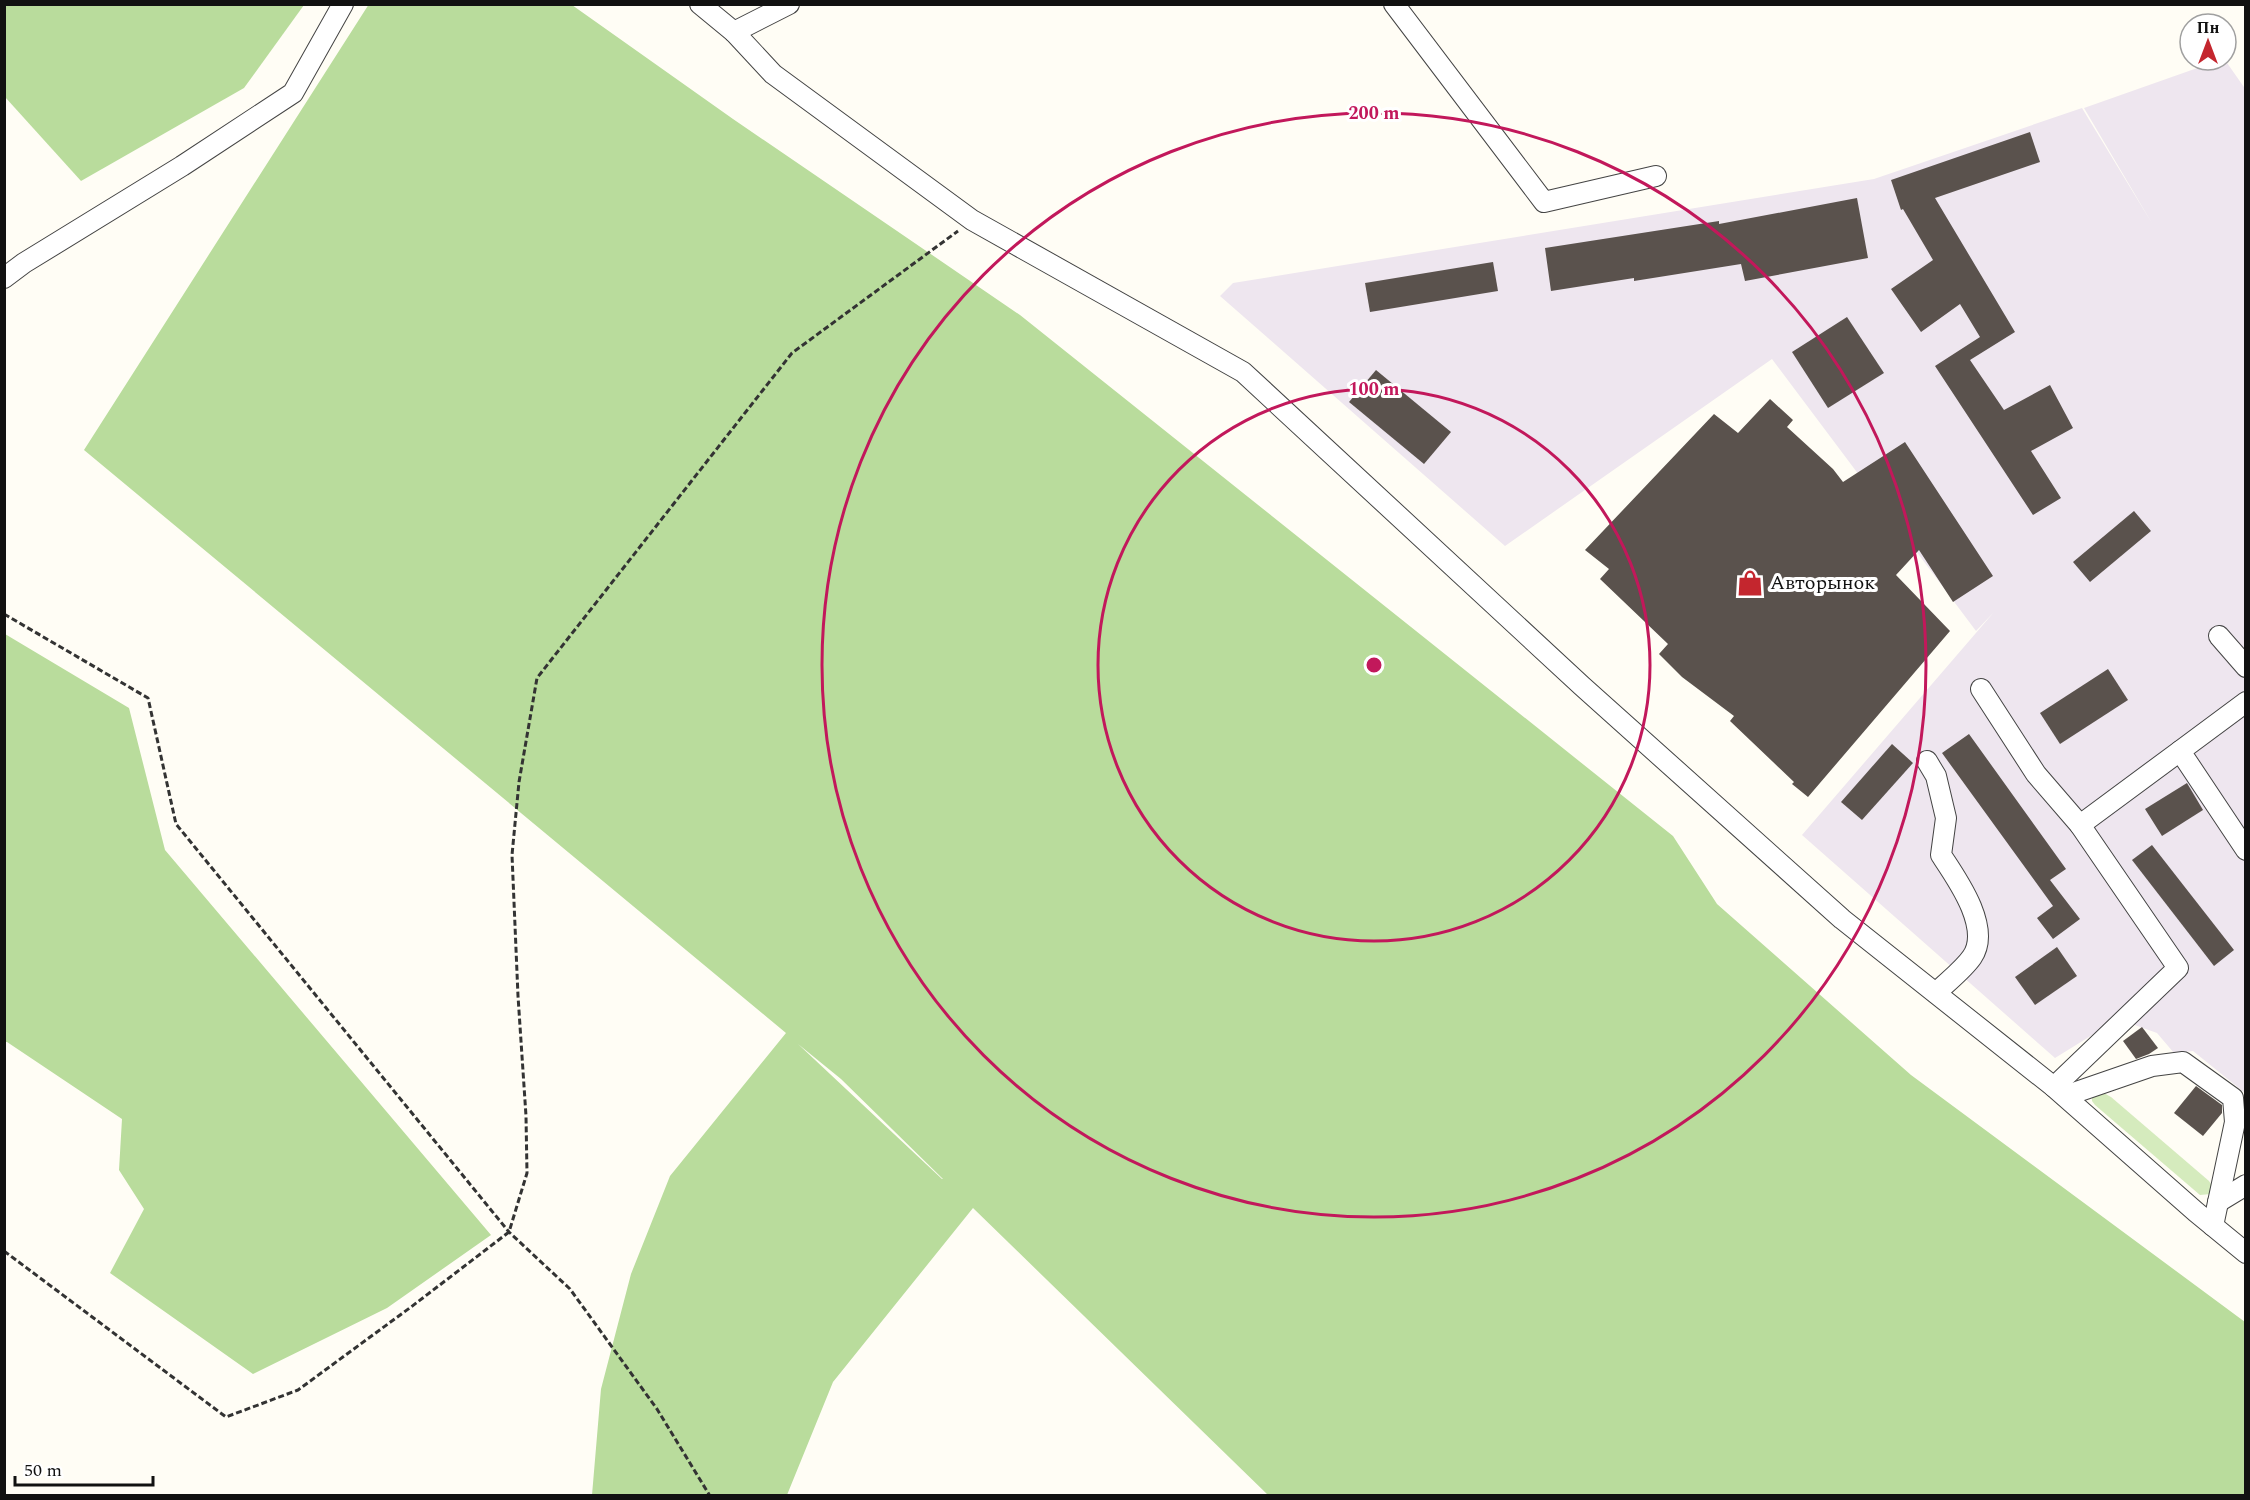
<svg xmlns="http://www.w3.org/2000/svg" width="2250" height="1500" viewBox="0 0 2250 1500" font-family="Spectral,serif">
<rect width="100%" height="100%" fill="#fffdf5"/>
<path fill="#eee6ef" d="M2220 60H2225L2246 90 2245 1093 2193 1051 2174 1053 2157 1033 2118 1019 2055 1058 1802 835 1994 612 1976 631 1772 359 1505 546 1220 296 1233 283 1874 179 2082 108 2153 225 2084 108Z"/>
<path fill="#d5ebbd" d="M2102 1092 2111 1097 2209 1181 2212 1186 2211 1194 2200 1195 2095 1105 2092 1101V1095Z"/>
<g fill="#b9dc9c" fill-rule="evenodd">
<path d="M369 4 572 5 733 119 1020 315 1673 836 1717 904 1911 1075 2245 1322V1495H1268L973 1208 833 1382 787 1495H592L601 1389 631 1274 670 1176 786 1033 84 450ZM798 1044 841 1079 943 1179H942Z"/>
<path d="M4 5 5 4 304 5 244 88 81 181 5 97Z"/>
<path d="M5 634 129 708 165 850 491 1235 387 1308 253 1374 110 1273 144 1209 119 1170 122 1119 7 1042H5Z"/>
</g>
<g fill="#5a524d">
<path d="M2030 132 2040 162 1935 198 2015 332 1970 360 2004 410 2050 385 2073 428 2031 451 2061 498 2033 515 1935 366 1980 337 1960 304 1921 332 1891 289 1933 260 1903 209 1901 210 1891 180Z"/>
<path d="M1857 198 1868 258 1745 281 1741 264 1634 281V278L1551 291 1545 248 1719 221V224Z"/>
<path d="M1493 262 1498 291 1370 312 1365 283Z"/>
<path d="M1847 317 1884 373 1828 408 1792 352Z"/>
<path d="M1376 370 1451 432 1424 464 1349 402Z"/>
<path d="M1770 399 1793 420 1787 427 1833 469 1843 482 1905 442 1993 576 1953 602 1919 550 1896 575 1950 631 1808 797 1792 784 1794 782 1730 721 1734 716 1682 677 1659 654 1668 644 1600 579 1609 569 1585 550 1714 414 1738 433Z"/>
<path d="M2134 511 2151 531 2090 582 2073 562Z"/>
<path d="M2108 669 2128 700 2060 744 2040 713Z"/>
<path d="M1969 734 2066 869 2050 880 2080 919 2053 939 2037 918 2053 906 1942 753Z"/>
<path d="M1892 744 1913 763 1862 820 1841 802Z"/>
<path d="M2187 783 2203 810 2162 836 2145 809Z"/>
<path d="M2152 845 2234 950 2214 966 2132 860Z"/>
<path d="M2057 947 2077 976 2035 1005 2015 977Z"/>
<path d="M2142 1027 2158 1048 2149 1054 2136 1059 2123 1041Z"/>
<path d="M2196 1086 2222 1105V1113L2203 1136 2174 1113Z"/>
</g>
<g fill="none" stroke-linecap="round" stroke-linejoin="round">
<g stroke="#444" stroke-width="22">
<g id="minor">
<path d="M700 4 734 32 773 74 972 220 1243 372 1582 686 1842 919 2054 1087 2196 1212 2246 1253"/>
<path d="M1394 4 1544 202 1656 176"/>
<path d="M734 32 789 4"/>
<path d="M4 278 24 263 182 166 293 93 343 4"/>
<path d="M2219 636 2246 667"/>
<path d="M1981 689 2036 774 2080 825"/>
<path d="M2246 702 2180 751 2246 850"/>
<path d="M1927 761 1936 776 1946 818 1941 855C1957 879 1992 928 1972 957 1963 970 1947 982 1936 993"/>
<path d="M2054 1087 2178 968 2080 825 2180 751"/>
<path d="M2065 1096 2152 1066 2183 1062 2233 1098 2235 1122 2213 1226"/>
<path d="M2218 1202 2246 1185"/>
</g>
</g>
<g stroke="#333" stroke-width="3" stroke-dasharray="6 3" stroke-linecap="butt">
<path d="M4 614 148 698 176 824 509 1232 570 1289 657 1409 710 1496"/>
<path d="M4 1251 226 1417 298 1390 411 1307 509 1232 527 1173 526 1116 518 996 512 855 519 782 537 678 792 353 958 231"/>
</g>
<use href="#minor" stroke="#fff" stroke-width="20"/>
</g>
<g fill="none" stroke="#c2185b" stroke-width="3">
<circle cx="1374" cy="665" r="276"/>
<circle cx="1374" cy="665" r="552"/>
</g>
<defs>
<g id="shop-bare" transform="scale(2.07)"><path d="M-5-2.5h2.3a2.7 3.5 0 0 1 5.4 0H5L5.5 6h-11ZM-1.5-2.5h3a1.5 2.3 0 0 0-3 0Z" fill="#c4262e" stroke="#fff" stroke-width="2.5" paint-order="stroke"/></g>
</defs>
<g fill-rule="evenodd">
<use href="#shop-bare" x="1750" y="583"/>
</g>
<g text-anchor="middle" dominant-baseline="central" stroke-width="6" stroke-linejoin="round" paint-order="stroke">
<g font-size="20" fill="#111" stroke="#fff" text-anchor="start">
<text x="1770" y="583">Авторынок</text>
</g>
</g>
<circle cx="1374" cy="665" r="9" fill="#c2185b" stroke="#fff" stroke-width="3"/>
<g font-size="18" text-anchor="middle" font-weight="bold" fill="#c2185b" stroke="#fff" stroke-width="6" stroke-linejoin="round" paint-order="stroke">
<text x="1374" y="119">200 m</text>
<text x="1374" y="395">100 m</text>
</g>
<rect width="2250" height="1500" fill="none" stroke="#111111" stroke-width="12"/>
<g transform="translate(2208 42)"><circle r="28" fill="#ffffff" stroke="#a0a0a0" stroke-width="1.5"/>
<path d="M0-4.5L10 22L0 15L-10 22Z" fill="#c4262e"/>
<text y="-9" font-size="16" font-weight="bold" text-anchor="middle" fill="#111111">Пн</text>
</g>
<path d="M15 1476v9h138v-9" fill="none" stroke="#111111" stroke-width="3"/>
<text x="24" y="1476" font-size="18" fill="#111111" stroke="#ffffff" stroke-width="4.5" paint-order="stroke">50 m</text>
</svg>
